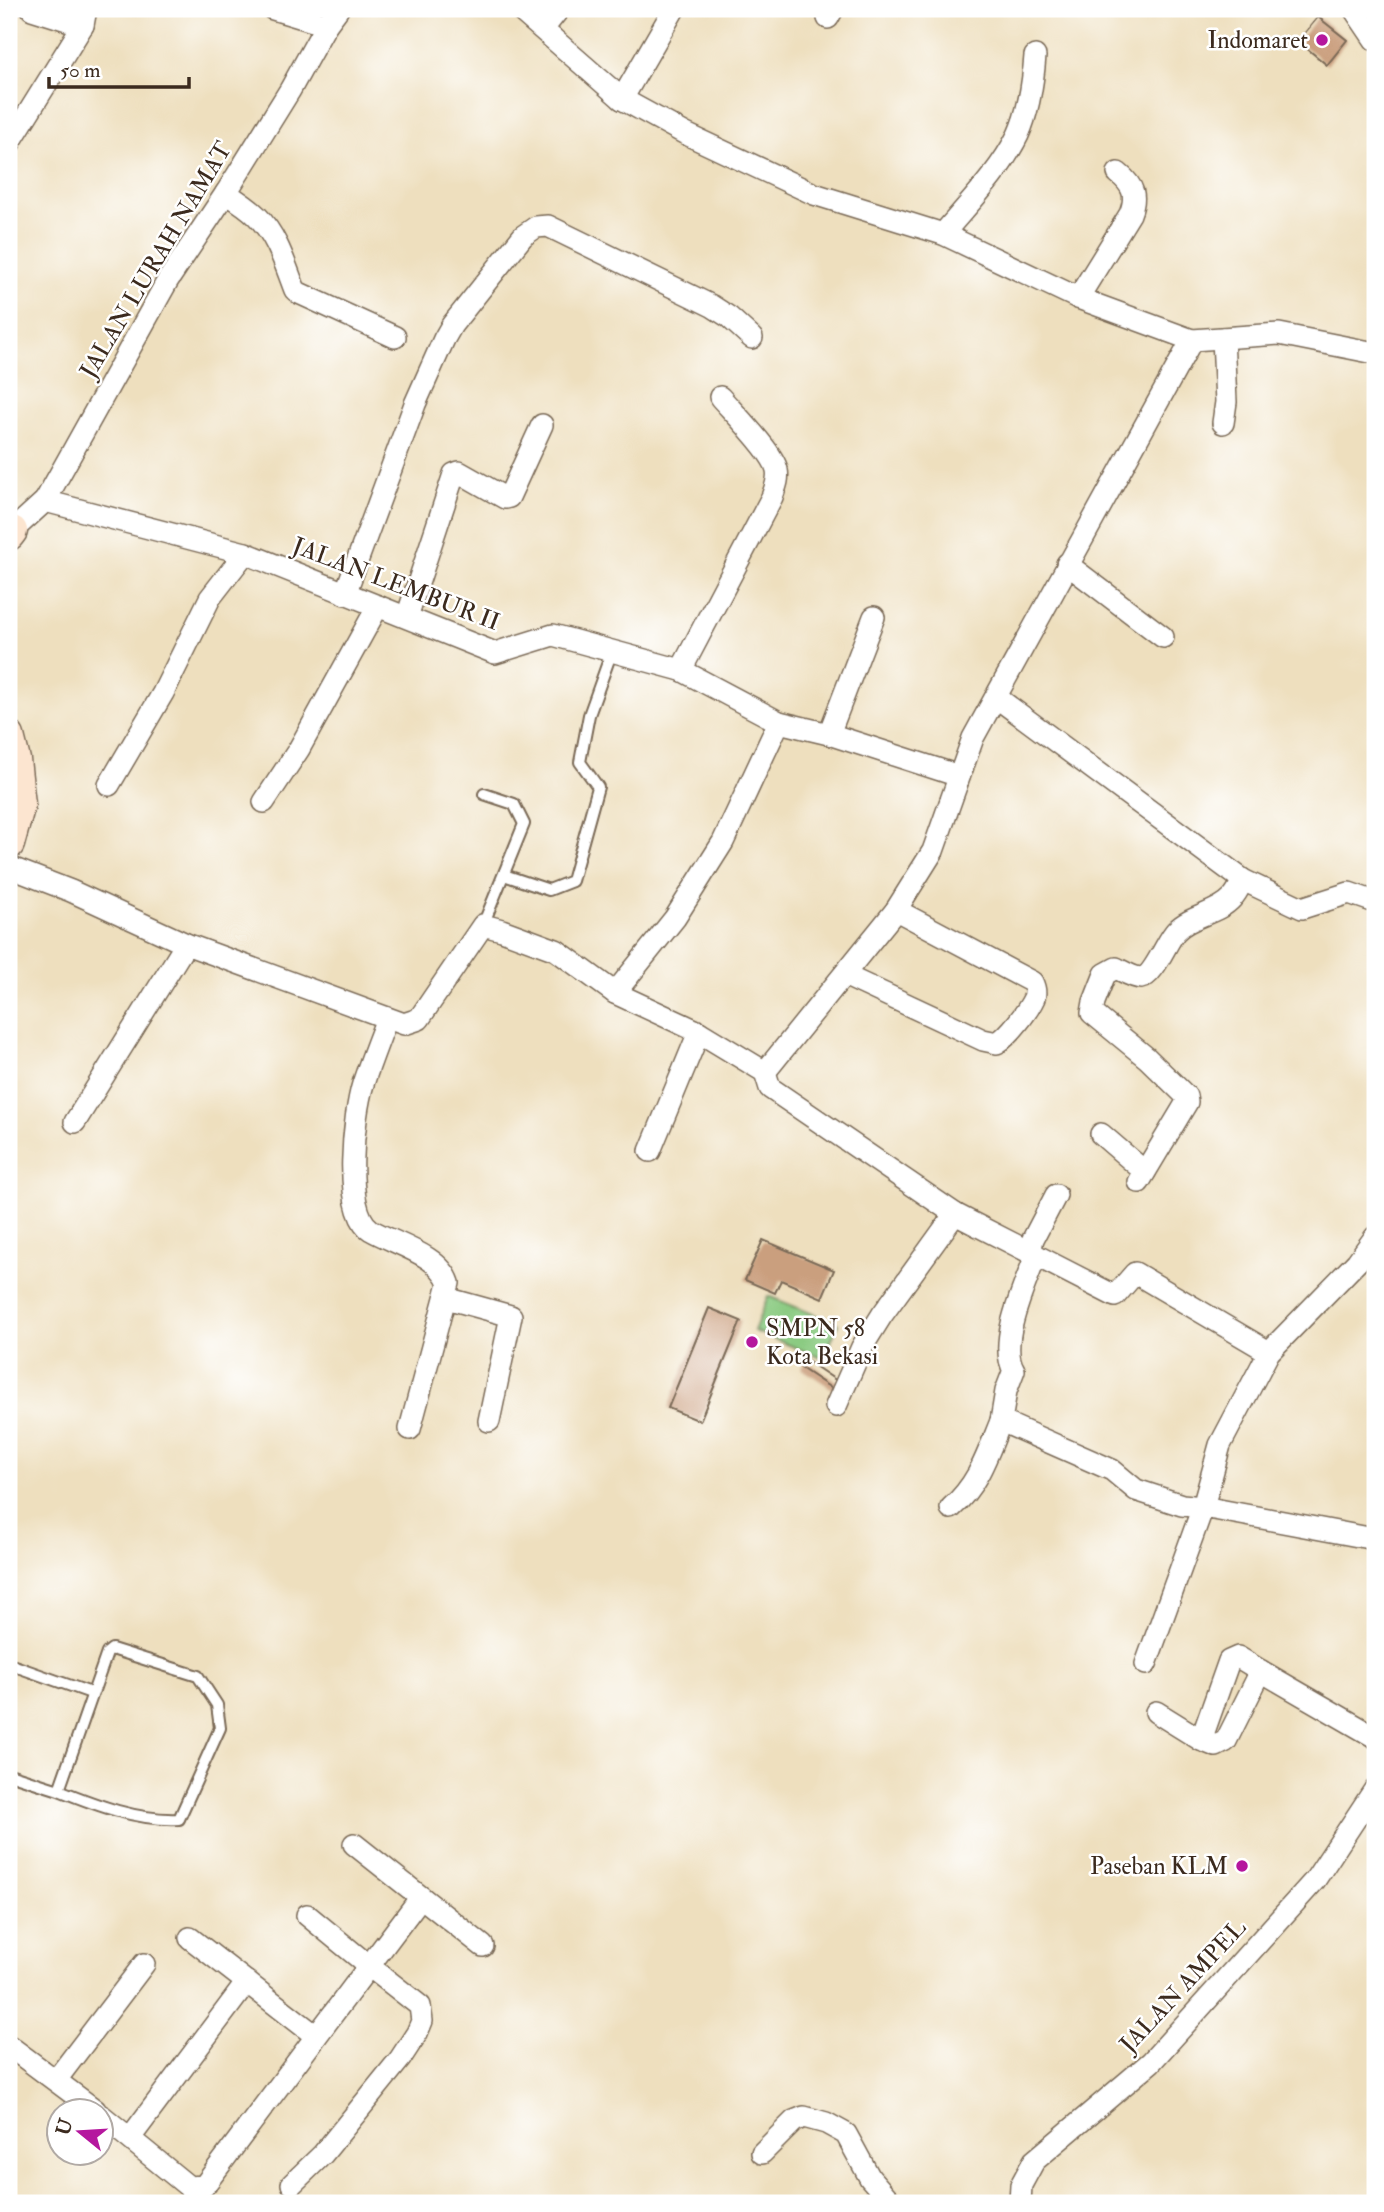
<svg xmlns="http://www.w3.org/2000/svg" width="1384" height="2212" viewBox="0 0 1384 2212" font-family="'IM FELL Double Pica',serif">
<rect width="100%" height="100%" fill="#fff"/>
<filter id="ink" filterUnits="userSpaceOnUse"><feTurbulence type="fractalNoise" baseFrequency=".0143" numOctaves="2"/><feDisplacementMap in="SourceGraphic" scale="14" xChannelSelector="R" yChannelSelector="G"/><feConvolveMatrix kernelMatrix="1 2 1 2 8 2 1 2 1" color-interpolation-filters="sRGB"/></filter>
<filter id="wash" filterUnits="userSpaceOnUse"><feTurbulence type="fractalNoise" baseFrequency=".00686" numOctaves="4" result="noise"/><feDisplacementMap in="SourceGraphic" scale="28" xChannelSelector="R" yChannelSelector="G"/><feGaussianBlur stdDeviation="1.57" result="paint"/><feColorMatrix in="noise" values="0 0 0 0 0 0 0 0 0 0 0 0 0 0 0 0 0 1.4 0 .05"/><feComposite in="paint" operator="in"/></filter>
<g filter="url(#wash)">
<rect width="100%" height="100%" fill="#eedfbe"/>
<path fill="#8bcb82" stroke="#637a50" stroke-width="2" d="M768 1296 838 1324 824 1359 754 1331Z"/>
<g id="blocks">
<g fill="#ca9f7e">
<path d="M1318 17 1347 40 1327 65 1298 41Z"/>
<path d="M763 1240 834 1270 822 1298 781 1280 775 1293 745 1280Z"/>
<path d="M709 1308 741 1321 700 1421 668 1408Z"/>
<path d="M806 1360 840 1383 834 1390 801 1368Z"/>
</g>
</g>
</g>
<g filter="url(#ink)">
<use href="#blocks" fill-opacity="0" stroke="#7a6956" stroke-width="2"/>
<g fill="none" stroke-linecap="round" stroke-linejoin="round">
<g stroke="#7a6956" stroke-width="14">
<g id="service">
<path d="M504 875 549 890 572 881 598 787 580 762 589 715 612 651"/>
<path d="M483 925 524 824 514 804 484 794"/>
<path d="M9 1664 91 1693"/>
<path d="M9 1774 59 1790 107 1653 112 1649 198 1676 217 1705 220 1728 179 1819C138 1821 96 1805 59 1790"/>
</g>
</g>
<g stroke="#7a6956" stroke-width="24">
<g id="minor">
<path d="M32 9 83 25"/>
<path d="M273 9 326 25"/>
<path d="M519 9 622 99 684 133 814 194 943 234 1078 298 1192 340"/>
<path d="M1354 9 1375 40"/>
<path d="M828 18 833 9"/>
<path d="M543 29 559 9"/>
<path d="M622 99 674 9"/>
<path d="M9 144 83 25 86 9"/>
<path d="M226 193C237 200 248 207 257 216 277 236 285 264 295 290L299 293 395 337"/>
<path d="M943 234C969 203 1000 172 1018 135 1029 111 1033 82 1035 56"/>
<path d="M1078 298 1130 214C1137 196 1134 186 1118 173"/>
<path d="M1223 423 1226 402 1223 338"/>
<path d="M45 501 245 553 495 653 553 635 681 670 779 722 829 734 959 776"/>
<path d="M12 531 45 501 168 280 226 193 290 90 326 25 338 9"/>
<path d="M1067 564 1163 637"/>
<path d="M345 594 415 404 444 339 452 325 523 236 536 227 548 226 712 306 729 317 752 338"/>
<path d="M407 617 454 474 459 472 505 498 509 497 542 425"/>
<path d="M681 670 772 497C775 488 779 480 777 470 774 453 733 412 720 397"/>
<path d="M996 697 1243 880 1302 908 1349 893 1375 902"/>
<path d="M829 734 874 617"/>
<path d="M109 785 163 693 210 598 245 553"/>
<path d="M264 802 299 749 378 606"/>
<path d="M9 867 71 891 186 944 404 1024 419 1019 483 925 502 930 556 950 615 993 699 1032 765 1072 770 1088 955 1214 1115 1296 1135 1273 1269 1352"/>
<path d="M844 975 983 1040 997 1043C1009 1036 1028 1011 1034 998 1036 992 1035 988 1032 982L896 910"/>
<path d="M615 993 675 918 723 842 779 722"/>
<path d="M387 1018C379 1040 370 1062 363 1084 354 1113 342 1212 371 1230 395 1244 440 1255 449 1283L410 1429"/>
<path d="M765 1072 896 910 933 851 973 738 1192 340 1279 334 1375 353"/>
<path d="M75 1122 186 944"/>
<path d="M1101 1134 1145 1172"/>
<path d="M650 1151 699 1032"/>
<path d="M1139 1182 1187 1102 1186 1096 1147 1058 1092 1013 1094 1002 1105 974 1116 968C1122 971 1134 978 1141 978 1154 976 1167 940 1176 931 1191 915 1218 914 1232 898 1237 893 1240 886 1243 880"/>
<path d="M1030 1252 1033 1239 1056 1195"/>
<path d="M1036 1255C1026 1283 997 1343 1014 1370L1006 1391 1001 1421 1112 1470 1136 1490 1182 1505 1203 1507 1369 1538 1375 1541"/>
<path d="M446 1298 511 1316 489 1421"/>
<path d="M836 1406 862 1347 882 1315 955 1214"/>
<path d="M951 1508C979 1483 987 1455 1001 1421"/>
<path d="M1146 1664 1203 1507 1220 1445 1269 1352 1357 1262 1375 1237"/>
<path d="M1156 1712 1201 1740 1216 1746 1226 1741 1261 1671 1375 1737"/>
<path d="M1201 1740 1229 1661 1238 1657 1261 1671"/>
<path d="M421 1897 483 1946"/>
<path d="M190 1938 316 2036"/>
<path d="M9 2046 95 2110"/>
<path d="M56 2080 144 1964"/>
<path d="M102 2116 189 2187 204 2186 369 1966 307 1915"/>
<path d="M130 2138 247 1982"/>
<path d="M762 2153 794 2121 804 2117 826 2123 846 2134 870 2178 892 2203"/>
<path d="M292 2184 323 2154 400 2059 417 2033 422 2021 420 2006 369 1966 421 1897 354 1844"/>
<path d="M1020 2203 1021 2185 1034 2161 1151 2062 1315 1880 1375 1789"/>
</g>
</g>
<g stroke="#7a6956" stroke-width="33">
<g id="secondary">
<path d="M9 530 12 531 9 535"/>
<path d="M9 736 15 760 20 804 9 844"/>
</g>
</g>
<use href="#service" stroke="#fff" stroke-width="10"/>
<use href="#minor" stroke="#fff" stroke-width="21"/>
<use href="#secondary" stroke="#fce5d0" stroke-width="30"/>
</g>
</g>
<g fill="#b5179e" stroke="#fff" stroke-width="2.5">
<circle cx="1322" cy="40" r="7"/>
<circle cx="752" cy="1342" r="7"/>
<circle cx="1242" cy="1866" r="7"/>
</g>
<g text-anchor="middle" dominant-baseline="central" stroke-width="5" stroke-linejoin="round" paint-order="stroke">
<g font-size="24" fill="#3b2a1e" stroke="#fff" text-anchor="end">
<text x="1308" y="40">Indomaret</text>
<text x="766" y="1328" text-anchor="start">SMPN 58<tspan x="766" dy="28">Kota Bekasi</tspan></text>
<text x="1228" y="1866">Paseban KLM</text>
</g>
<g font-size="24" fill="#3b2a1e" stroke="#fff">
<text transform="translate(156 260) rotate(-59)">JALAN LURAH NAMAT</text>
<text transform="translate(396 584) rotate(21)">JALAN LEMBUR II</text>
<text transform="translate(1183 1986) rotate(-47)">JALAN AMPEL</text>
</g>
</g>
<rect width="1384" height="2212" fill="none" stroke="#fff" stroke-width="35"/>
<g transform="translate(80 2132) rotate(288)"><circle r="33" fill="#ffffff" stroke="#b1aaa5" stroke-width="2"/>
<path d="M0-5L12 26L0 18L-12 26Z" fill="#b5179e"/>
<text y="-10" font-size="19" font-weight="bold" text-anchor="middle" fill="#3b2a1e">U</text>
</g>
<path d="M49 77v10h140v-10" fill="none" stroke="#3b2a1e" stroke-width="3.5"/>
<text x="60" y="77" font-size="21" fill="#3b2a1e" stroke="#ffffff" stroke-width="5" paint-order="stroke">50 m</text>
</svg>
